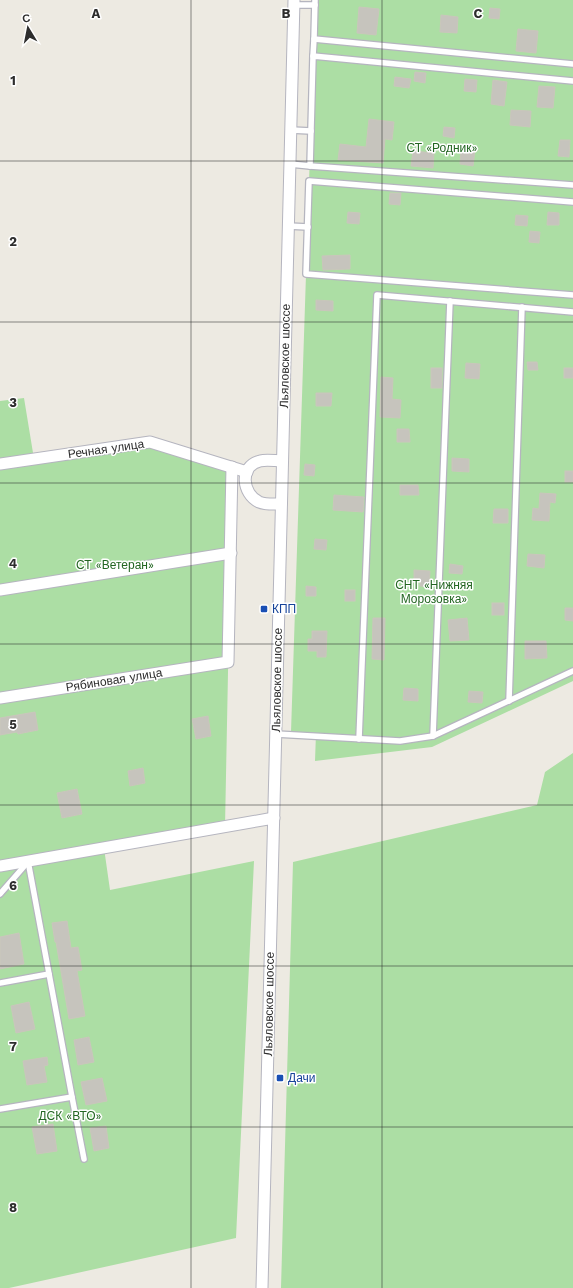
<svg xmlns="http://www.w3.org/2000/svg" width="573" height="1288" viewBox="0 0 573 1288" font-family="'Work Sans',sans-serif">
<rect width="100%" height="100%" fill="#edeae2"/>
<g fill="#acdea4">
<path d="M315 0H573V681L432 747 315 761 316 733 291 732Z"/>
<path d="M24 398 34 459 150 442 232 467 225 827 104 848 110 890 254 861 236 1238 9 1288H0V401Z"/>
<path d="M573 753V1288H281L293 862 537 805 545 772Z"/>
</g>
<g fill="#c6c4bd" stroke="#c9c7bb">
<path d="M359 7 379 9 376 35 357 33Z"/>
<path d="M490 8 500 9 499 19 489 18Z"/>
<path d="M441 15 458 17 457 33 440 32Z"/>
<path d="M518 29 538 31 536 53 516 51Z"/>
<path d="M415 72 426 73 425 83 414 81Z"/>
<path d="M395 77 411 79 409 88 394 86Z"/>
<path d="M465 79 477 80 476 92 464 91Z"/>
<path d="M493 80 507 82 504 106 491 104Z"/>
<path d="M539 86 555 87 553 108 537 107Z"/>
<path d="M511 110 531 111 530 127 510 125Z"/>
<path d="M369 119 394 122 392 140 385 139 383 163 338 160 340 144 366 147Z"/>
<path d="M444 127 455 128 454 138 443 136Z"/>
<path d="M560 140H570L569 157 558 156Z"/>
<path d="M461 148 475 150 473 166 460 164Z"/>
<path d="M413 151 434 153 433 168 411 166Z"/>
<path d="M390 193H401L400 205 389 204Z"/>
<path d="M348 212 360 213 359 224 347 223Z"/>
<path d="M548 212 559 213V225H547Z"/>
<path d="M516 215 528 216 527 226 515 225Z"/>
<path d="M530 231 540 232 539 243 529 242Z"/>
<path d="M350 255V269L323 270 322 256Z"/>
<path d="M316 300 333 301V311L316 310Z"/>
<path d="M527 362H537L538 370H528Z"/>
<path d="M466 363 480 364 479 379 465 378Z"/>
<rect x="431" y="368" width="11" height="20"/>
<rect x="564" y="368" width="9" height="10"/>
<path d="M381 377 393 378 392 399 401 400 400 418 380 417Z"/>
<path d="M316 393H332L331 406H316Z"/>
<path d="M397 429H409L410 442H397Z"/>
<path d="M452 458 469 459V472L452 471Z"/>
<path d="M305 464 315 465 314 476 304 475Z"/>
<rect x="565" y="471" width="8" height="11"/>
<path d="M400 485H418L419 495H400Z"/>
<path d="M540 493 556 494 555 503 550 502 549 521 532 520 533 508 539 509Z"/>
<path d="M334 495 364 497 363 512 333 510Z"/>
<path d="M494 509H508V523H493Z"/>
<path d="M315 539 327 540 326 550 314 549Z"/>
<path d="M528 554 545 555 544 568 527 566Z"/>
<path d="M450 564 463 566 462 574 449 573Z"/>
<path d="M414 570 430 571 429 587 420 586V580H414Z"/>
<path d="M306 586 316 587V596H306Z"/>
<rect x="345" y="590" width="10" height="11"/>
<rect x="492" y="603" width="12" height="12"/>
<path d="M565 608H573V621L565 620Z"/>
<path d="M373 618H385L384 660 372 659Z"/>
<path d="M467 618 469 640 450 641 448 620Z"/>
<path d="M312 631H327L326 657H317V651H308V639H312Z"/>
<path d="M525 641H546L547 658 525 659Z"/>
<path d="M404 688 418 689V701L403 700Z"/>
<path d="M469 691 483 692 482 703 468 702Z"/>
<path d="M35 712 38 730 18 734 17 732 0 735V718Z"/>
<path d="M208 716 211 736 196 739 192 719Z"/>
<path d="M143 768 145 783 130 786 128 771Z"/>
<path d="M77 789 82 814 62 818 57 793Z"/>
<path d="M67 921 71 948 78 947 82 970 77 971 85 1016 69 1019 56 942H55L52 923Z"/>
<path d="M19 933 24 964 0 969V937Z"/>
<path d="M29 1002 35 1029 16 1033 11 1006Z"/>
<path d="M89 1037 94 1062 78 1065 74 1040Z"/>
<path d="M47 1057 48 1065 44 1066 47 1082 27 1085 23 1061Z"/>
<path d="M102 1078 107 1101 86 1105 81 1082Z"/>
<path d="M53 1124 57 1151 37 1154 32 1127Z"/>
<path d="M106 1126 109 1148 94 1151 90 1128Z"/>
</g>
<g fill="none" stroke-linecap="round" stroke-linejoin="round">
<g stroke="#b5b5bf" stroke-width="8">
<g id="lane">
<path d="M315 0 314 39 573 64"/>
<path d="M294 5H315"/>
<path d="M313 56 314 39"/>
<path d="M573 81 313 56 310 166 573 185"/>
<path d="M291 130 311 131"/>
<path d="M290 164 310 166"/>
<path d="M573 202 309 181 306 274 573 295"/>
<path d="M288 226 308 227"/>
<path d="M509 701 522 307"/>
<path d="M276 734 400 741 433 736 573 671"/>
<path d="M433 736 450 301"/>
<path d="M359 739 377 295 573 312"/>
<path d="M0 894 27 863"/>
<path d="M0 983 49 974"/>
<path d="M72 1097 84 1159"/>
<path d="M0 1109 72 1097 28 861"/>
</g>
</g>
<g stroke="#b5b5bf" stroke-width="13">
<g id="street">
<path d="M0 464 150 442 247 472"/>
<path d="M281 504C274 504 266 505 259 502 242 494 239 466 260 461 267 459 275 461 282 461"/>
<path d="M0 590 231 553"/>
<path d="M0 698 228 662 232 467"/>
<path d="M0 866 274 818"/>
<path d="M262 1288 294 0"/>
</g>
</g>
<use href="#lane" stroke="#fff" stroke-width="5.5"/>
<use href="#street" stroke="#fff" stroke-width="11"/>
</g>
<path fill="none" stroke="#2d2d2d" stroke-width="1" stroke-opacity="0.55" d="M191 0V1288M382 0V1288M0 161H573M0 322H573M0 483H573M0 644H573M0 805H573M0 966H573M0 1127H573"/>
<g fill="#1a4fb4" stroke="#fff" stroke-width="1.5">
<rect x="260" y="605" width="8" height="8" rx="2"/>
<rect x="276" y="1074" width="8" height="8" rx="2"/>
</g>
<g text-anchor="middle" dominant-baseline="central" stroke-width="3" stroke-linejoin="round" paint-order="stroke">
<g font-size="12" fill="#236622" stroke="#fff">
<text x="442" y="148">СТ «Родник»</text>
<text x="115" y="565">СТ «Ветеран»</text>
<text x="434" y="585">СНТ «Нижняя<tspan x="434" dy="14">Морозовка»</tspan></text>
<text x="70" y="1116">ДСК «ВТО»</text>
</g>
<g font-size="12" fill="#2d2d2d" stroke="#fff">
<text transform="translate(285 356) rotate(-89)">Льяловское шоссе</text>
<text transform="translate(106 449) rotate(-8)">Речная улица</text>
<text transform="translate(114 680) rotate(-9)">Рябиновая улица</text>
<text transform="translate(277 680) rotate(-89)">Льяловское шоссе</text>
<text transform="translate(269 1004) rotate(-89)">Льяловское шоссе</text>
</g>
<g font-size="12" fill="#164399" stroke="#fff" text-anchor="start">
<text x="272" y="609">КПП</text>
<text x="288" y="1078">Дачи</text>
</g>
</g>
<g font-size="13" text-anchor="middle" font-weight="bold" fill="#2d2d2d" stroke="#fff" stroke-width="3" stroke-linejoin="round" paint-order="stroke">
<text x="96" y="18">A</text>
<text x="286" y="18">B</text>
<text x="478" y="18">C</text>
<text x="13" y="85">1</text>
<text x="13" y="246">2</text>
<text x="13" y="407">3</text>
<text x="13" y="568">4</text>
<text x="13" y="729">5</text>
<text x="13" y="890">6</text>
<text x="13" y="1051">7</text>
<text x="13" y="1212">8</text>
</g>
<g transform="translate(28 28) rotate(350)" stroke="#ffffff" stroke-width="3" paint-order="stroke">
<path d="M0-3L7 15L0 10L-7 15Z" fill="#2d2d2d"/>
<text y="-6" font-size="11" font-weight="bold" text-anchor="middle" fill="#2d2d2d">С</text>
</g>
</svg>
